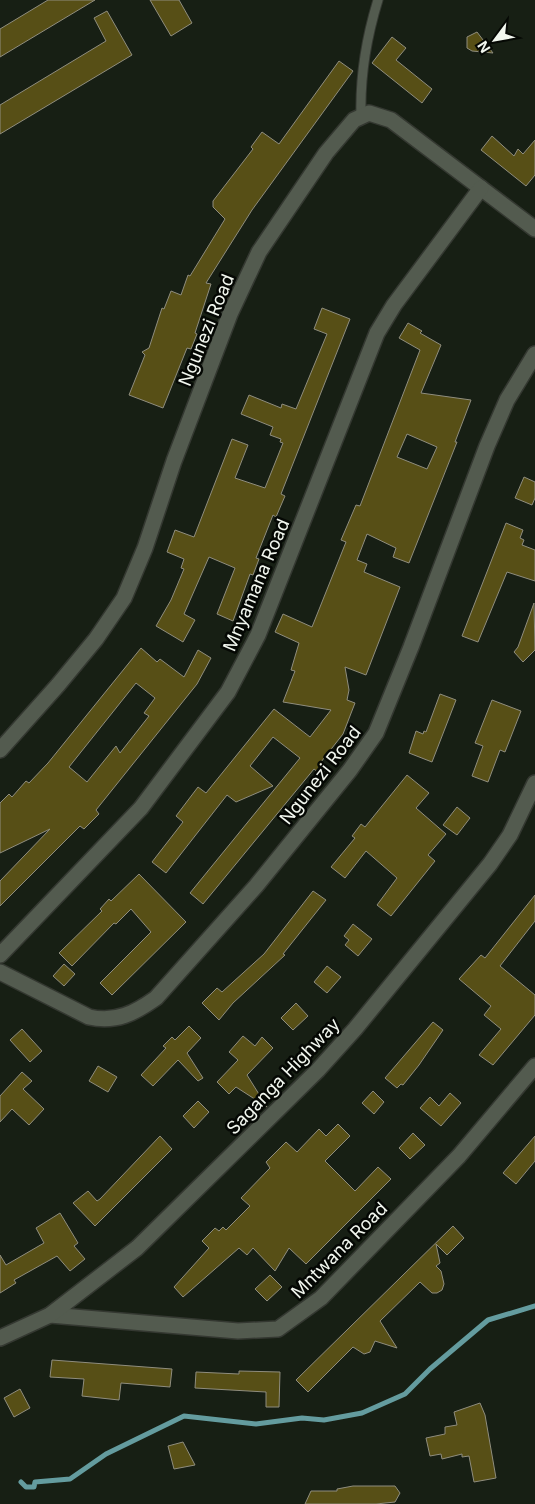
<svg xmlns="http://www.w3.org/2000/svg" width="535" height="1504" viewBox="0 0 535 1504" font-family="Inter,sans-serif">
<rect width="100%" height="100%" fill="#171f14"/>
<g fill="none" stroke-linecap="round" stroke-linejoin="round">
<path stroke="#649c9f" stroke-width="5" d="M21 1482 26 1487H34L35 1482 70 1479 106 1454 184 1416 256 1424 302 1418 324 1420 362 1413 405 1394 430 1369 488 1320 535 1306"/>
</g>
<g fill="#574f16" stroke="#8f8d7e" fill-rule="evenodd">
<path d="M48 0H95L0 57V29Z"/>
<path d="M150 0H179L192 23 171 36Z"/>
<path d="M107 11 132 55 0 134V105L106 41 94 18Z"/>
<path d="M477 32 493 53 472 51 467 48V37Z"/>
<path d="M392 37 406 48 396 60 432 89 422 103 372 63Z"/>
<path d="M339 61 353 71 252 210 206 283 211 284 195 333 197 334 191 349 187 348 163 408 129 395 145 355 142 352 149 348 162 308 164 309 171 291 181 295 188 275 190 276 225 219 213 207V201L253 149 251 147 262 132 279 144Z"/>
<path d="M492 136 514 156 518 149 523 154 535 140V175L526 186 481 150Z"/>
<path d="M322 308 350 319 281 494 285 496 276 517 273 515 256 558 259 559 253 575 250 574 233 621 217 614 235 568 209 557 184 614 195 620 183 642 156 626 171 600 184 569 181 568 184 559 167 552 175 530 194 537 232 439 248 445 235 478 265 488 283 443 280 442 281 439 270 435 273 427 241 414 249 395 281 408 282 404 296 409 327 334 314 329Z"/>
<path d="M408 323 422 331 420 333 441 345 421 393 471 400 455 442H457L409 563 393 557 396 548 367 534 357 560 367 564 364 572 400 587 366 675 345 667 349 690 347 700 355 703 343 734 321 762 327 779 314 769 203 904 190 893 300 758 273 737 250 766 273 786 236 802 227 795 166 873 152 862 183 822 176 816 198 787 206 793 274 709 310 737 331 710 283 702 295 671 291 670 299 643 275 632 283 614 312 627 346 542 341 540 356 505 360 506 420 350 399 338ZM407 434 437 447 427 469 397 457Z"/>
<path d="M524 477 535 482V498L532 505 515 498Z"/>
<path d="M506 523 523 530 520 538 524 540 522 545 535 550V581L507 572 478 642 462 636Z"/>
<path d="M534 603 535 650 523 662 514 652 518 647Z"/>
<path d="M141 648 157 662 160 659 184 677 198 650 211 658 197 684 96 810 99 814 84 829 80 826 0 906V881L50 829 0 853V803L9 794 12 797 26 781 29 783 48 763ZM136 683 155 698 144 713 149 716 120 753 116 746 87 782 69 767Z"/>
<path d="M440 694 456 700 432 762 409 753 416 731 423 734 424 731 426 732Z"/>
<path d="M492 700 521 711 505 752 500 750 488 782 472 776 483 746 475 743Z"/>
<path d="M407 775 429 793 416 808 446 834 428 855 435 861 391 916 377 905 397 878 366 851 345 878 331 867 355 838 352 836 361 824 365 827Z"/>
<path d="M457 807 470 818 457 835 443 825Z"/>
<path d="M139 874 186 922 112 995 100 983 151 932 131 909 116 924 114 923 72 966 59 953 102 911 100 909 109 899 111 901Z"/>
<path d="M313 891 326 900 283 954 285 955 233 1003 219 1020 202 1003 217 988 222 992 264 954Z"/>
<path d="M535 895V921L500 966 535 995V1015L493 1065 479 1055 501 1029 484 1015 491 1006 459 979 481 955 485 958Z"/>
<path d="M353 924 372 939 358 956 345 945 349 940 344 936Z"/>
<path d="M64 964 75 974 64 986 53 976Z"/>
<path d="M327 966 341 977 327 993 314 982Z"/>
<path d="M296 1003 308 1016 293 1030 281 1018Z"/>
<path d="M433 1022 443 1030 419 1065 403 1085 401 1084 397 1088 385 1078Z"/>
<path d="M189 1026 201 1038 187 1053 203 1078 198 1081 178 1060 153 1086 141 1075 166 1048 163 1046 172 1037 175 1040Z"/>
<path d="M22 1029 42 1051 30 1062 10 1040Z"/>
<path d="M243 1036 255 1046 262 1037 273 1048 247 1075 267 1107 236 1087 229 1094 217 1082 238 1060 229 1052Z"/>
<path d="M98 1066 117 1077 108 1092 89 1081Z"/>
<path d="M22 1072 32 1081 23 1089 44 1109 29 1125 12 1109 0 1122V1096Z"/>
<path d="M373 1091 384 1102 374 1114 362 1103Z"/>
<path d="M450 1093 461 1103 441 1126 420 1108 430 1097 439 1106Z"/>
<path d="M198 1101 209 1112 194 1128 183 1116Z"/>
<path d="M338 1124 350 1136 325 1161 355 1191 378 1167 391 1179 306 1264 289 1248 275 1271 253 1248 247 1255 239 1248 183 1297 174 1287 209 1248 202 1241 215 1228 219 1231 223 1227 226 1230 250 1206 241 1198 270 1168 266 1162 286 1142 297 1152 319 1129 326 1136Z"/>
<path d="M413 1133 425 1145 410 1159 399 1148Z"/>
<path d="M160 1136 172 1149 95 1226 73 1203 88 1191 97 1201 100 1199Z"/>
<path d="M535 1136V1161L516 1184 503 1173Z"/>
<path d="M60 1213 78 1243 74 1246 85 1259 70 1271 57 1256 14 1280 16 1283 0 1293V1255L6 1265 44 1243 36 1228Z"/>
<path d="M453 1226 464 1238 447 1255 436 1244 440 1263 436 1266 441 1271 444 1284 442 1290 437 1293H432L420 1282 380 1321 397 1348 375 1341 370 1352 364 1354 353 1347 308 1392 296 1380Z"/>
<path d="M270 1275 282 1287 267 1301 255 1289Z"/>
<path d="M52 1360 172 1369 170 1387 121 1383 119 1400 82 1396 84 1379 50 1377Z"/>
<path d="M239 1371 280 1372 279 1407H266V1392L195 1388 196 1372 239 1374Z"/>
<path d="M20 1389 30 1408 14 1417 4 1398Z"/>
<path d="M480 1403 485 1415 496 1478 474 1482 469 1456 462 1457V1454L442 1459 441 1454 430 1456 426 1438 445 1434V1427L457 1425 454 1412Z"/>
<path d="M183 1442 195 1465 174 1469 168 1446Z"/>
<path d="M353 1486H395L400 1493 395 1502 376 1504H305L311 1491H337V1489Z"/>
</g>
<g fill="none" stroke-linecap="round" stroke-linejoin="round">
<g stroke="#343831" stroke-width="11">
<path id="lane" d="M361 115C360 75 366 39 378 0"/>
</g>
<g stroke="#343831" stroke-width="18">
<g id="street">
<path d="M0 750 58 685 96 639 124 598 145 548 174 461 230 314 259 252 326 153 354 120 369 113 391 120 535 229"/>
<path d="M0 955 141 808 228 692 258 635 377 333 394 305 481 188"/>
<path d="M0 972 89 1017C116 1023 135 1013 156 998L256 886 350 770 376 733 411 647 487 446 507 400 535 354"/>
<path d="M50 1315 238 1331 278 1329 321 1298 459 1156 535 1066"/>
</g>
</g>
<g stroke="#343831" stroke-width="18">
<path id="secondary" d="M0 1338 50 1315 137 1248 318 1070 355 1029 490 864 510 835 535 783"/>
</g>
<use href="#lane" stroke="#535b4f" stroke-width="9"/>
<use href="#street" stroke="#535b4f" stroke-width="15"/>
<use href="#secondary" stroke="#535b4f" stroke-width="15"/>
</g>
<g text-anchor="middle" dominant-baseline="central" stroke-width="5" stroke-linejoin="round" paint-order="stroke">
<g font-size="18" fill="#f2f7ef" stroke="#050804">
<text transform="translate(206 330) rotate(-68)">Ngunezi Road</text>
<text transform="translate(256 585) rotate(-67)">Mnyamana Road</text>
<text transform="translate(320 775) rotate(-52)">Ngunezi Road</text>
<text transform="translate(283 1076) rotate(-46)">Saganga Highway</text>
<text transform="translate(339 1250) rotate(-45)">Mntwana Road</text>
</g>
</g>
<g transform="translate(495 40) rotate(238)" stroke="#050804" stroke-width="4" paint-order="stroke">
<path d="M0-4L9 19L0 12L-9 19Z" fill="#f2f7ef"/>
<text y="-8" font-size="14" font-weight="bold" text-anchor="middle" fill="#f2f7ef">N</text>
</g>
</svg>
